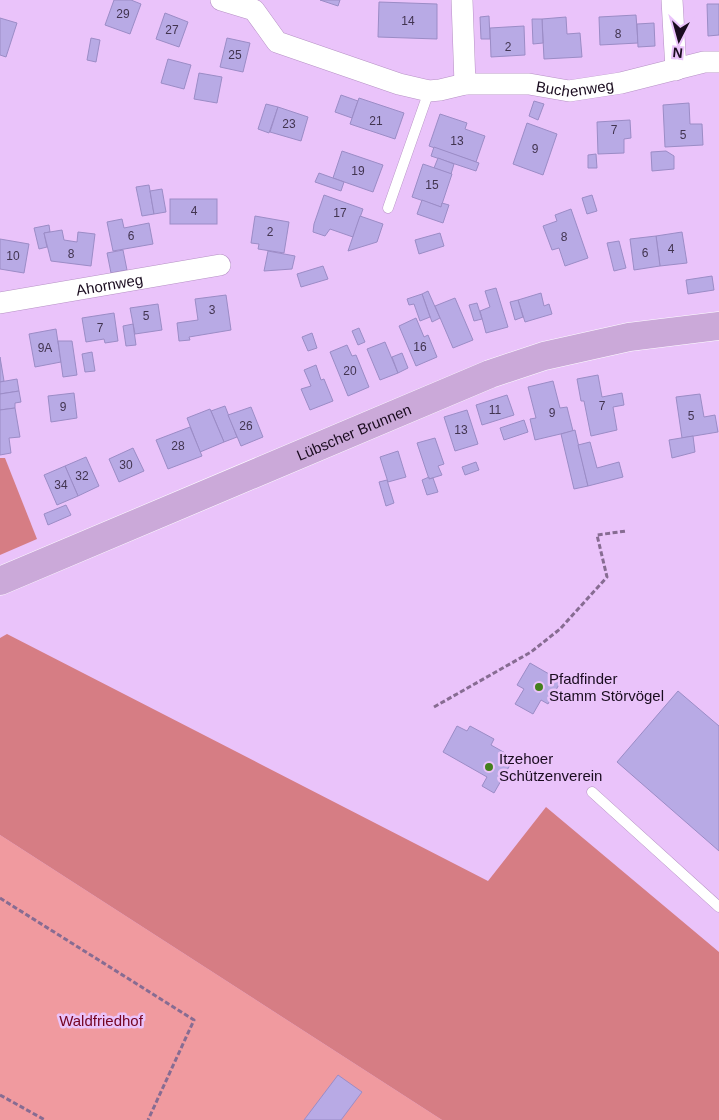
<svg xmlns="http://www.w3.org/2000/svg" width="719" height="1120" viewBox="0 0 719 1120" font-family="Arial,sans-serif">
<rect width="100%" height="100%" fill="#eac3fa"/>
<path fill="#f09a9f" d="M0 835 442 1120H0Z"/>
<g fill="#d67d84">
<path d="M0 458H5L37 539 0 555Z"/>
<path d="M7 634 488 881 546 807 719 952V1120H442L0 835V638Z"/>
</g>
<g fill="#b8aae5" stroke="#9b8cc6">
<path d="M114 0H131L141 4 130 34 105 25Z"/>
<path d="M320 0H340L338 6Z"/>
<path d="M379 2 437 4V39L378 37Z"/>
<path d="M707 4H719V35L708 36Z"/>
<path d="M165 13 188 22 179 47 156 39Z"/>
<path d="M636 15 638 43 600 45 599 17Z"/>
<path d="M489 16 490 39H481L480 17Z"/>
<path d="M566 17 567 34 580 33 582 57 544 59 542 19Z"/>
<path d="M0 18 17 23 6 57 0 55Z"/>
<path d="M532 19H542L543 43 533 44Z"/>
<path d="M654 23 655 46 638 47 637 24Z"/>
<path d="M524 26 525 55 491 57 490 28Z"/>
<path d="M91 38 100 40 96 62 87 60Z"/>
<path d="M227 38 250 43 243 72 220 67Z"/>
<path d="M168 59 191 65 184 89 161 83Z"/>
<path d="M199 73 222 77 217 103 194 99Z"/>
<path d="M341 95 358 101 352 118 335 112Z"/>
<path d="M359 98 404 113 395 139 350 124Z"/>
<path d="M534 101 544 104 538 120 529 116Z"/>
<path d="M689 103 690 124H702L703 145 665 147 663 105Z"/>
<path d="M266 104 278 107 269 133 258 129Z"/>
<path d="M278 107 308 117 301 141 270 132Z"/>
<path d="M440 114 467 123 465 129 485 136 476 162 429 146Z"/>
<path d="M630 120 631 138 624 139V153L598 154 597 122Z"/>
<path d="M527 123 557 134 543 175 513 164Z"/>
<path d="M434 147 479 163 476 171 431 156Z"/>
<path d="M342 151 383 165 373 192 333 178Z"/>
<path d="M666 151 674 156V169L652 171 651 152Z"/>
<path d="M596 154 597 168H588V155Z"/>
<path d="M438 158 454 164 451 174 434 168Z"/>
<path d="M423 164 452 174 441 207 412 197Z"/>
<path d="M319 173 344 182 341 191 315 182Z"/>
<path d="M149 185 154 214 142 216 136 187Z"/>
<path d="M162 189 166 212 154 214 150 191Z"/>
<path d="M324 195 363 209 353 237 330 229 325 236 313 232 314 224Z"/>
<path d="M592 195 597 211 587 214 582 198Z"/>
<rect x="170" y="199" width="47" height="25"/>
<path d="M422 200 441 207 442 203 449 205 443 223 417 214Z"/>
<path d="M571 209 588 258 565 266 559 248 552 250 543 226 557 221 555 215Z"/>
<path d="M255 216 289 222 284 253 258 249 259 244 251 243Z"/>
<path d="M360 216 383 224 377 242 348 251Z"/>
<path d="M122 219 124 228 149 223 153 244 113 251 107 222Z"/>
<path d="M49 225 50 232 44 233 47 247 39 249 34 228Z"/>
<path d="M62 230 64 240 77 242 78 232 95 234 91 266 51 261 44 233Z"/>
<path d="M682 232 687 263 660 266 656 236Z"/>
<path d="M440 233 444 246 419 254 415 240Z"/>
<path d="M656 236 660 266 634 270 630 239Z"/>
<path d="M0 239 29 244 24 273 0 269Z"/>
<path d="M619 241 626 268 614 271 607 243Z"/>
<path d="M123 250 127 270 111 273 107 253Z"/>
<path d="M268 251 295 256 292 269 264 271Z"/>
<path d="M323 266 328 279 301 287 297 274Z"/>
<path d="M712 276 714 290 688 294 686 280Z"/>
<path d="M496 288 508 327 486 333 480 311 490 307 485 291Z"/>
<path d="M428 291 440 318 432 322 422 294Z"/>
<path d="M541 293 544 306 549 304 552 314 525 322 518 300Z"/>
<path d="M422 294 430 317 420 321 414 304 409 305 407 299Z"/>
<path d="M226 295 231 330 189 337 190 340 179 341 177 323 198 320 195 299Z"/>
<path d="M455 298 473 340 453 348 435 306Z"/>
<path d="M518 300 523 317 515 320 510 302Z"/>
<path d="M477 303 482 319 474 321 469 305Z"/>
<path d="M158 304 162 330 135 334 130 308Z"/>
<path d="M114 313 118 341 105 343 104 339 86 342 82 318Z"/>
<path d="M416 318 424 337 428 335 437 357 416 366 399 326Z"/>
<path d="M133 324 136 345 126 346 123 326Z"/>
<path d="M359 328 365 342 358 345 352 331Z"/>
<path d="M56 329 61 362 35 367 29 334Z"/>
<path d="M312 333 317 348 308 351 302 337Z"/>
<path d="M58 341H72L77 375 63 377Z"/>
<path d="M385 342 398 373 380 380 367 349Z"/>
<path d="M347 345 352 356 356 355 369 387 348 396 330 352Z"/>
<path d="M92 352 95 371 85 372 82 354Z"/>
<path d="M402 353 408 368 398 373 392 357Z"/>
<path d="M0 357 4 381 0 382Z"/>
<path d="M316 365 321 380 324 379 333 401 310 410 301 389 311 386 304 370Z"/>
<path d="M598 375 602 397 622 393 624 405 613 407 617 430 591 436 584 401H581L577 379Z"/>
<path d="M17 379 19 391 0 394V382Z"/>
<path d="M553 381 560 408 567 407 573 431 535 440 530 419 536 418 528 387Z"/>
<path d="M19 391 21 402 15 403V408L0 410V394Z"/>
<path d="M74 393 77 418 51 422 48 396Z"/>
<path d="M700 394 704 417 715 415 718 432 682 438 676 397Z"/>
<path d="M507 395 514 415 482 425 476 405Z"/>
<path d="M225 406 237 437 224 442 211 411Z"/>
<path d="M251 407 263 437 241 446 228 415Z"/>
<path d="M15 408 20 437 9 438 11 453 0 455V410Z"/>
<path d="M210 409 224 442 200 452 187 418Z"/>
<path d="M467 410 478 444 455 451 444 417Z"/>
<path d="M524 420 528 432 504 440 500 428Z"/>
<path d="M190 427 202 456 168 469 156 440Z"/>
<path d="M575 430 588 486 574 489 561 434Z"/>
<path d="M693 436 695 452 672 458 669 440Z"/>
<path d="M435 438 444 464 438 466 442 475 429 479 417 443Z"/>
<path d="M590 442 597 468 619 462 623 477 588 486 578 445Z"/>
<path d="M133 448 144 471 119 482 109 459Z"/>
<path d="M398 451 406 477 388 482 380 457Z"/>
<path d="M86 457 99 486 78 496 65 466Z"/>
<path d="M476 462 479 470 465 475 462 467Z"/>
<path d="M65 466 78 496 57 505 44 475Z"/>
<path d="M429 477V479L433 478 438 492 427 495 422 480Z"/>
<path d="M387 480 394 503 386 506 379 482Z"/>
<path d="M66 505 71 515 48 525 44 514Z"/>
<path d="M530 663 561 681 548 704 541 700 533 714 515 704 524 689 517 685Z"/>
<path d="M678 691 719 726V851L617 762Z"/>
<path d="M457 726 467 731 470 726 494 739 491 745 514 758 494 793 482 786 487 777 443 752Z"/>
<path d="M338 1075 362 1092 341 1120H304Z"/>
</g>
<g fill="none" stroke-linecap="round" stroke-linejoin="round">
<g stroke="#b691c5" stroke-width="11">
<g id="service">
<path d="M388 208 429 91"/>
<path d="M592 792 719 907"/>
</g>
</g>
<g stroke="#b691c5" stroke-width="22">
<g id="minor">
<path id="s1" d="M221 0 254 10 277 42 399 84 429 91 440 90 465 84H529L569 91 621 83 704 62H719"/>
<path d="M462 0 465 84"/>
<path d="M672 0 676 70"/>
<path id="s2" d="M0 303 220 265"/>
</g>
</g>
<g stroke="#fff" stroke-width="29">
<g id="primary">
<path id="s3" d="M0 581 490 374 544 356 629 337 719 326"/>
</g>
</g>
<g stroke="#876c92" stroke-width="3" stroke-dasharray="5 2.5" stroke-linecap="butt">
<path d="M434 707 531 652 560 629 607 577 597 535 626 531"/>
<path d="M0 898 194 1020 148 1120"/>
<path d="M0 1095 45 1120"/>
</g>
<use href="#service" stroke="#fff" stroke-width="10"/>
<use href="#minor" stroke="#fff" stroke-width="21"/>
<use href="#primary" stroke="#cba9d9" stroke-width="28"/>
</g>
<g fill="#44801d" stroke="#eac3fa" stroke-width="2">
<circle cx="539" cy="687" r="5"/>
<circle cx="489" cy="767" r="5"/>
</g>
<g text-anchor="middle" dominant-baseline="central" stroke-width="5" stroke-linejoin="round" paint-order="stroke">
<g font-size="12" fill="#423450">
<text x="123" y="14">29</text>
<text x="408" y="21">14</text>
<text x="172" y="30">27</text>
<text x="618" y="34">8</text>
<text x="508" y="47">2</text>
<text x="235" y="55">25</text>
<text x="376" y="121">21</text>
<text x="289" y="124">23</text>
<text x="614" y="130">7</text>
<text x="683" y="135">5</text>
<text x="457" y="141">13</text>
<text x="535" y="149">9</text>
<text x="358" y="171">19</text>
<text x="432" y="185">15</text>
<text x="194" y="211">4</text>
<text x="340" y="213">17</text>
<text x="270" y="232">2</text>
<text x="131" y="236">6</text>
<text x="564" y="237">8</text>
<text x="671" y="249">4</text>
<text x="645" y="253">6</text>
<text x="71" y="254">8</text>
<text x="13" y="256">10</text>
<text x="212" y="310">3</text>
<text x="146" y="316">5</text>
<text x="100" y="328">7</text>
<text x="420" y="347">16</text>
<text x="45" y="348">9A</text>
<text x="350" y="371">20</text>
<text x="602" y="406">7</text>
<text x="63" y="407">9</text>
<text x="495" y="410">11</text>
<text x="552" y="413">9</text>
<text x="691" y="416">5</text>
<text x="246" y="426">26</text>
<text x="461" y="430">13</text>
<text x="178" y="446">28</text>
<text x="126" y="465">30</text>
<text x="82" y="476">32</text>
<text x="61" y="485">34</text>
</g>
<g font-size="15" fill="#1a0c1f" stroke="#eac3fa">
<text stroke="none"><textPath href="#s1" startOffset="381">Buchenweg</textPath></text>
<text stroke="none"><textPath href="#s2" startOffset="111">Ahornweg</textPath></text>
<text stroke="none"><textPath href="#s3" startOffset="384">Lübscher Brunnen</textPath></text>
</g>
<g font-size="15" fill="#1a0c1f" stroke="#eac3fa" text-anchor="start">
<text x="549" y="678">Pfadfinder<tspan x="549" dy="17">Stamm Störvögel</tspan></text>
<text x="499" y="758">Itzehoer<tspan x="499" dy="17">Schützenverein</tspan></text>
</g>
<g font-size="15" fill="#740422" stroke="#eac3fa">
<text x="101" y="1020">Waldfriedhof</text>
</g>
</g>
<g transform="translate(679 40) rotate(186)" stroke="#eac3fa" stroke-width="4" paint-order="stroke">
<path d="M0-4L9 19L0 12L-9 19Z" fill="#1a0c1f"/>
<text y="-8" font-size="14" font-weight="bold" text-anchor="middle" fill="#1a0c1f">N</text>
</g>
</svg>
